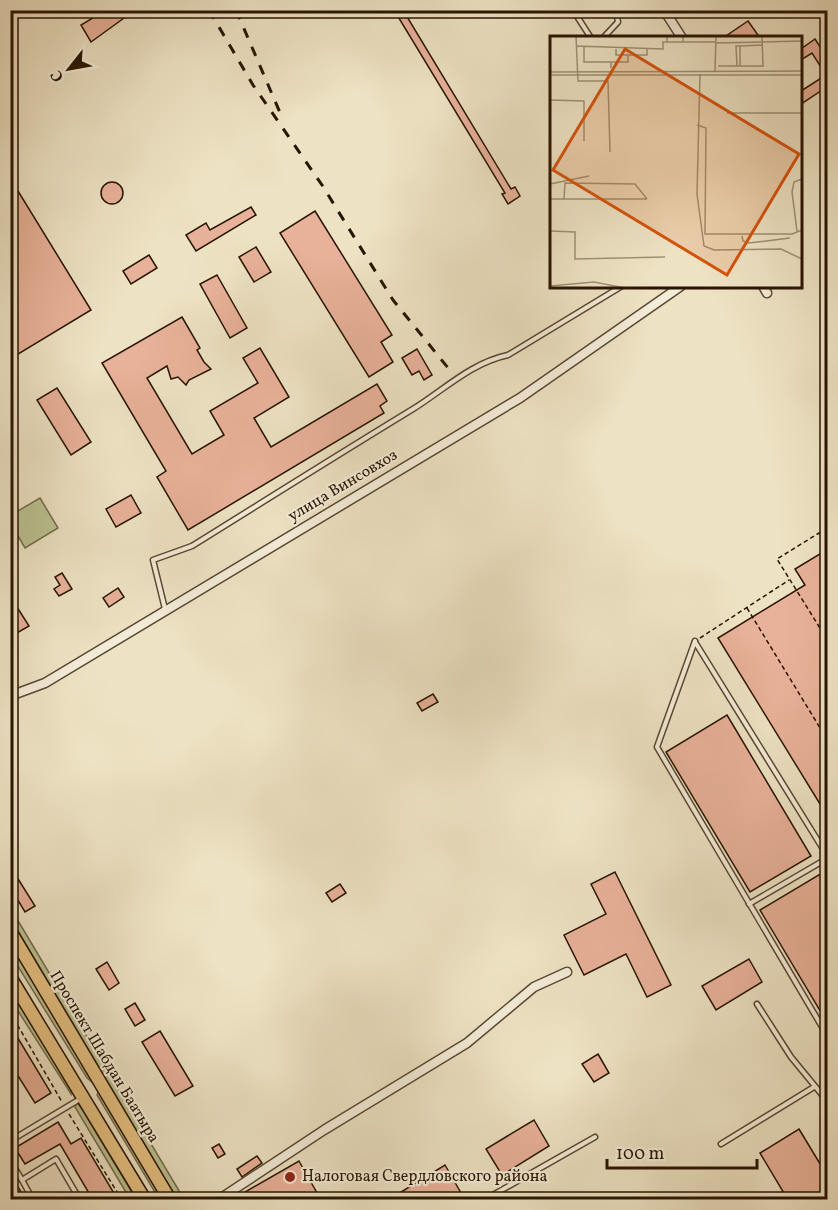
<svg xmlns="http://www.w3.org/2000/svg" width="838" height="1210" viewBox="0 0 838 1210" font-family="Vollkorn,serif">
<rect width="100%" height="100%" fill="#ede2c3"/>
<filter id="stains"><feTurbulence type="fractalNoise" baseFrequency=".00333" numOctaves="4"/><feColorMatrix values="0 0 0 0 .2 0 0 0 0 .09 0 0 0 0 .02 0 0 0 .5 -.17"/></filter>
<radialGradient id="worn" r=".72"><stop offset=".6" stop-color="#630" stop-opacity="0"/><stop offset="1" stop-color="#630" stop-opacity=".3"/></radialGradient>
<g fill="#bbc292" stroke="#726c4a" stroke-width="1.5">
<path d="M40 498 58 528 25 548 11 524V515Z"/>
<path d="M11 909 184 1199H177L11 919Z"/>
<path d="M11 944 93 1080 92 1082 87 1078 11 955Z"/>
<path d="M11 990 71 1088V1094L11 1000Z"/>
<path d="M99 1091 166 1199H159L97 1095Z"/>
<path d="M77 1103 82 1109 136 1199H130L75 1107Z"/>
</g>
<g fill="#e8b199" stroke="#281501" stroke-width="1.5">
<path d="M112 10H135L91 42 81 25 101 13 103 16Z"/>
<path d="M394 10H403L511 189 515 187 520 196 508 204 502 194 505 193Z"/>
<path d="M748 21 758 35 753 38H723Z"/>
<path d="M815 39 828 59V86L801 104V91L826 75 812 53 801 60V49Z"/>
<path d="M10 178 91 310 10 359Z"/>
<circle cx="112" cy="193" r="11"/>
<path d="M251 207 256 215 196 251 186 235 206 223 210 230Z"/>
<path d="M315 211 392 335 381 342 393 362 369 377 280 233Z"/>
<path d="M256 247 271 272 254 282 239 257Z"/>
<path d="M149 255 157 268 131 284 123 271Z"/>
<path d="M217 275 247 328 230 338 200 284Z"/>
<path d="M182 317 200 348 197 350 204 362 211 369 189 380 186 385 178 377 171 379 167 366 147 378 192 454 224 435 210 411 258 383 243 358 260 348 289 397 254 418 271 447 377 384 387 401 380 406 384 413 188 530 157 477 166 471 102 363Z"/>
<path d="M417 349 432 375 424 380 419 371 412 375 402 358Z"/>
<path d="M57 388 91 442 71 455 37 400Z"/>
<path d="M131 495 141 513 116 527 106 509Z"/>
<path d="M828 549V817L718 638 805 585 795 569Z"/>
<path d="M62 573 72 589 59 596 54 589 60 585 55 577Z"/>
<path d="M118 588 124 597 109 607 103 598Z"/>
<path d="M10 596 29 626 10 637Z"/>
<path d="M433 694 438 702 422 711 417 703Z"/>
<path d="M727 715 811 856 750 892 666 752Z"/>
<path d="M10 866 35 906 25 912 10 887Z"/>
<path d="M615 872 671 985 647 997 626 954 584 975 564 935 606 914 591 884Z"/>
<path d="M822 873 828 883V1024L760 910Z"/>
<path d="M340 884 346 893 332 902 326 893Z"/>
<path d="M749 959 762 982 716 1010 702 986Z"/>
<path d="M107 962 119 983 109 990 96 969Z"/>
<path d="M135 1003 145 1020 135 1026 125 1009Z"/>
<path d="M10 1025 51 1093 35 1103 10 1063Z"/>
<path d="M160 1031 193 1086 175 1096 142 1042Z"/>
<path d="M598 1054 609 1073 594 1082 582 1064Z"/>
<path d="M534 1120 549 1146 502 1175 486 1149Z"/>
<path d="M58 1122 71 1144 81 1138 118 1200H93L60 1144 25 1164 15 1148Z"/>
<path d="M799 1129 828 1177V1200H788L760 1153Z"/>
<path d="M219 1144 225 1154 218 1158 212 1148Z"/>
<path d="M257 1156 262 1163 242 1177 237 1169Z"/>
<path d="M299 1161 321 1200H249L245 1192Z"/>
<path d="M445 1165 461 1193 451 1200H388Z"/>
<path d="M10 1174 26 1200H10Z"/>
</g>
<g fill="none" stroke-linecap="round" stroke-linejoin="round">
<g stroke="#594832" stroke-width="7">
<g id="service">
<path d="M573 10 591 38"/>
<path d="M603 38 618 22 616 10"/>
<path d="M10 496 12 498"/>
<path d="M165 609 153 560 192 546C266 500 339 454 413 409 445 389 471 363 508 355L622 286"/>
<path d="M695 641 657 747 828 1037"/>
<path d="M695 642 828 857"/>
<path d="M749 904 828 858"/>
<path d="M757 1004 791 1057 828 1102"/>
<path d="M10 1141 80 1099"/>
<path d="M721 1144 814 1087"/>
<path d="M10 1160 22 1180"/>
<path d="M33 1200 22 1180 56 1159 80 1200"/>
<path d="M484 1200 595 1137"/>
</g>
</g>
<g stroke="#594832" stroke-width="11">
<g id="minor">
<path d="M664 10 682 38"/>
<path d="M763 286 767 293"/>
<path d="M10 696 45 683 520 398 681 286"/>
<path d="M218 1200 324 1130 467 1043 534 987 567 972"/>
</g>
</g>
<g stroke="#281501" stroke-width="15">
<g id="primary">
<path d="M10 931 170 1200"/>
<path d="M10 977 145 1200"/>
</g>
</g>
<g stroke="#281501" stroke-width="1.5" stroke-dasharray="4.5 3" stroke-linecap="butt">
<path d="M828 547 819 533 777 559 828 641"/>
<path d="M747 608 828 741"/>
<path d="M700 638 789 580"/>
<path d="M821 729 828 725"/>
<path d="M10 1012 62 1102"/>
<path d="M69 1114 122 1200"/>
</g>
<use href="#service" stroke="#f3ecd8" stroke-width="4"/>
<use href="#minor" stroke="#f3ecd8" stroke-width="8"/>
<use href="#primary" stroke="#e6c182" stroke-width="12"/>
<g stroke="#281501" stroke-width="3" stroke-dasharray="10 10" stroke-linecap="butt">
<path d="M209 10 253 85 322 185 393 300 453 374"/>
<path d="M236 10 281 115"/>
</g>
</g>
<circle fill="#8f2418" stroke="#f3ecd8" stroke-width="2" cx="290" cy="1177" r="6"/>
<g text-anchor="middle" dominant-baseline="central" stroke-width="4.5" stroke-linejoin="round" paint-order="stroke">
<g font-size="16" fill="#281501" stroke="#f3ecd8">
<text transform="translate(343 486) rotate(-31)">улица Винсовхоз</text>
<text transform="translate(104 1057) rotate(59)">Проспект Шабдан Баатыра</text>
</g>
<g font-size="16" fill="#281501" stroke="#f3ecd8" text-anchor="start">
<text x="302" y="1177">Налоговая Свердловского района</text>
</g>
</g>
<g transform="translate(550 36)">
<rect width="252" height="252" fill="#ede2c3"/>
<path fill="none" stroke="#9e9075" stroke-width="1.5" d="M26 0 28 45H58L60 116M117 0V6H133M133 0V6H166M212 0 213 31M166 7 252 5M27 10 113 13V6H117M34 10V26H61V32M190 10 212 9M78 19H97V13M61 26H78V19H66V13M168 30H213M187 30 186 10H190V30M165 35 166 0M0 36 252 35M150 38 147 158 154 210 164 214 231 213 252 223M0 39H252M0 64 34 65V105M177 77H252M147 89 156 92 155 198H242L252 194M0 148 39 140M0 163H97M14 163 15 147 85 148 97 163M0 195 25 196V223L115 221M247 195 242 156 244 146 252 143M192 200 193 205 199 207 240 202M0 250 44 246 75 252"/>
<path fill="#d5520b" fill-opacity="0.15" stroke="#d5520b" stroke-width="3" d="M75 13 249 118 177 239 3 134Z"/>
<rect width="252" height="252" fill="none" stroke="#281501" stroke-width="3"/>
</g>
<rect width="838" height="1210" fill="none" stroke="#ede2c3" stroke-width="36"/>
<rect x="12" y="12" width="814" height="1186" fill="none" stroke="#281501" stroke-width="3"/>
<rect x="18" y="18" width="802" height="1174" fill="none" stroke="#281501" stroke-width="1.5"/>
<g transform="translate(69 69) rotate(239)" stroke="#f3ecd8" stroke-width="4.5" paint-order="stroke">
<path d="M0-4.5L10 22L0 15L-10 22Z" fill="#281501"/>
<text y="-9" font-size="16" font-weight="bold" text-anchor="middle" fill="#281501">С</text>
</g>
<path d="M607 1159v9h150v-9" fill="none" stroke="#281501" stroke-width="3"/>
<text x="616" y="1159" font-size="18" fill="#281501" stroke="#f3ecd8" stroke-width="4.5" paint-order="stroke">100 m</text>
<rect width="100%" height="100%" filter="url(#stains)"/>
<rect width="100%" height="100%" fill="url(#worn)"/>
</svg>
